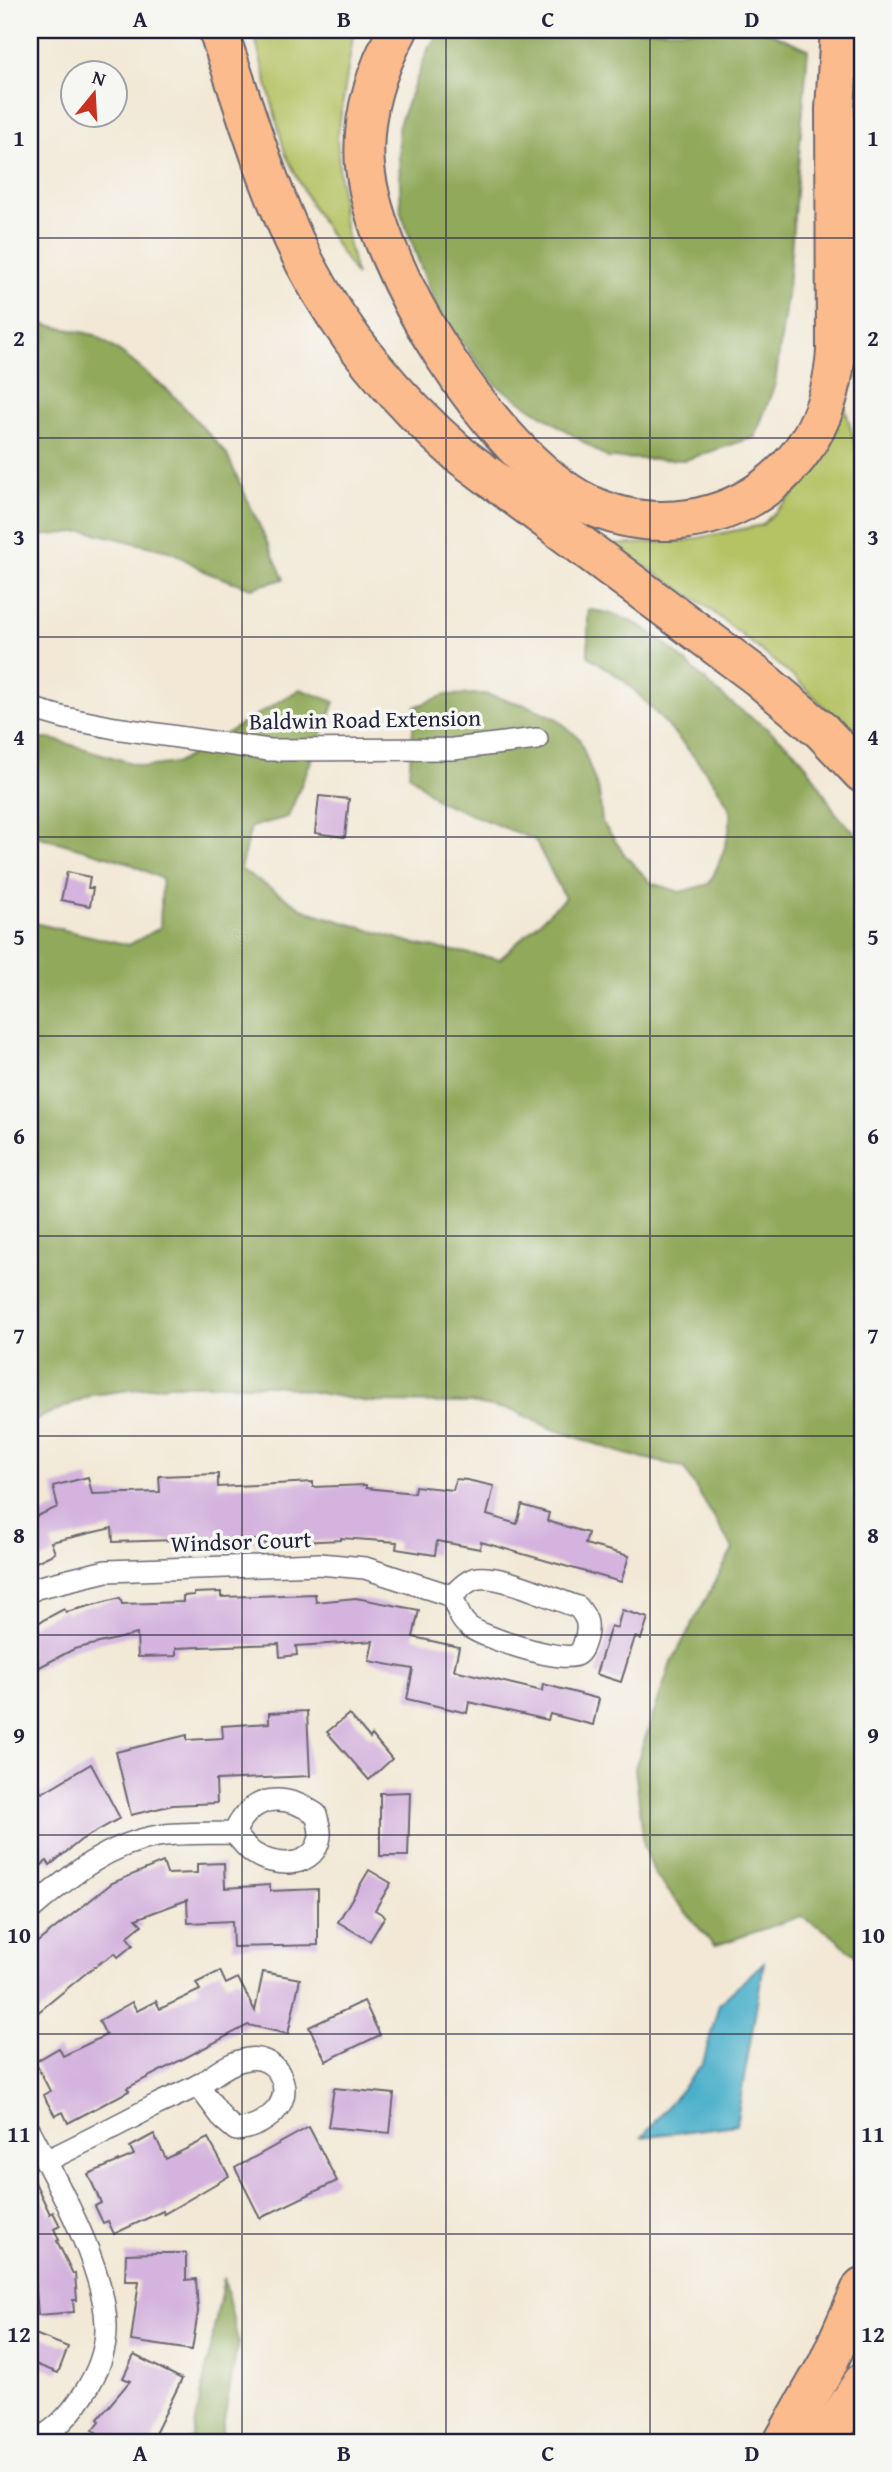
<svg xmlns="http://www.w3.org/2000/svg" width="892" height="2472" viewBox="0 0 892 2472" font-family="'Gentium Book Plus',serif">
<rect width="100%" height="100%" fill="#f6f6f2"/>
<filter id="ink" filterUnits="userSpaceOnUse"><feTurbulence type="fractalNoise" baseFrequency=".0143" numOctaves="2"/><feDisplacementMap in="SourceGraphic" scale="14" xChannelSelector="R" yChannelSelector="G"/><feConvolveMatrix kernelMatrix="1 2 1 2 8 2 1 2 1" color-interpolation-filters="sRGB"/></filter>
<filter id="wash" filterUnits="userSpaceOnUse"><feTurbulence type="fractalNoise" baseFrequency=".00686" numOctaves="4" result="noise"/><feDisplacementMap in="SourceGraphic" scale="28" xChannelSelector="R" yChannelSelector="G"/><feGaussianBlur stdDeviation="1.57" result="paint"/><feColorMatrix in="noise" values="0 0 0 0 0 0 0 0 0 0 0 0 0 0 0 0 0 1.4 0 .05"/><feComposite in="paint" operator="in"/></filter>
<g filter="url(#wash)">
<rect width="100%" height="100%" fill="#f2e8d5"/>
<g fill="#b5c365" stroke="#6c7250" stroke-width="2">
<path d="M253 30H354L337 139 343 218 356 276 311 205 285 153Z"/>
<path d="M845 408 862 468V744L795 678 703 604 613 545 684 541 762 525 809 479Z"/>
</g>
<g fill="#90a95a" stroke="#59664a" stroke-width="2">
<path d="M444 30H764L808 49 788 287 775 384 755 437 685 460 608 458 496 385 437 311 401 213 398 127 429 47Z"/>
<path d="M38 323 95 335 128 358 173 395 226 453 284 579 251 588 208 573 172 552 87 531 30 537V329Z"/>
<path d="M588 610C650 614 681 662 725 698 747 716 774 731 794 751 812 769 822 792 836 813 844 823 854 831 862 840V1961L829 1933 801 1916 714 1946 655 1875 644 1845 635 1768 671 1663 733 1549 683 1467 625 1454 550 1428 515 1411 470 1403 368 1402 275 1385H169L92 1395 30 1422V922L129 945 160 928 162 879 127 862 30 834V739H52L145 767 177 763 300 689 335 702 288 817 251 827 240 869 307 911 419 945 500 959 565 898 535 840 438 801 409 774 415 707 445 695 484 694 526 705 556 718 579 738 599 792 602 822 625 855 651 883 680 892 709 884C719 864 732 836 730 813 729 791 643 696 623 680 612 671 600 664 588 656Z"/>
<path d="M224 2278 238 2342 220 2442H187L193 2437Z"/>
</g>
<path fill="#4bb0ca" stroke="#366982" stroke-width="2" d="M764 1962 736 2125 642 2137 703 2063 719 2004Z"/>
<g id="blocks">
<g fill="#d4b3de">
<path d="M319 796 349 799 345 837 315 833Z"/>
<path d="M67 872 90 877 88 888H93L90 906 61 900Z"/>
<path d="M218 1474V1487L313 1482V1487L366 1485V1488L414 1493 415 1486 453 1490 456 1479 467 1480 494 1486 487 1515 517 1524 522 1505 549 1513 547 1521 588 1533 585 1544 629 1556 621 1582 481 1542 480 1549 437 1541 435 1555 396 1549 397 1542 341 1538V1540L256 1544V1540L209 1542V1539L113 1542 112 1528 51 1542 55 1553 30 1565V1519L58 1507 53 1486 88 1477 92 1494 160 1492 159 1476Z"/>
<path d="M221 1592V1597L315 1594 316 1602 356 1598 419 1610 413 1637 459 1647 454 1670 542 1691 543 1684 599 1699 593 1725 550 1714 548 1720 469 1702 467 1713 407 1699 413 1669 369 1661 373 1641 296 1646 297 1655 280 1657 279 1644 176 1648V1656L138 1657 137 1634 74 1649 30 1672V1627L64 1609 66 1612 120 1598 122 1604 183 1602V1596L194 1595V1593Z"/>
<path d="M622 1610 648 1618 641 1639 635 1637 621 1682 596 1674 611 1626 617 1628Z"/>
<path d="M307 1711 310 1776 216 1780 217 1803 173 1805 131 1815 116 1752 187 1735V1740L223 1738 222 1726 269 1723V1713Z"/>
<path d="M349 1714 370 1738 372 1735 392 1759 369 1780 327 1732Z"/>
<path d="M91 1764 120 1818 81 1840 50 1865 47 1861 30 1874V1778L42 1793Z"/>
<path d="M410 1792 408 1856H380V1793Z"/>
<path d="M163 1862 167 1874 197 1873V1864L224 1863 225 1888 270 1885V1891L318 1889V1945L233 1947 232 1921 188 1923 187 1900 136 1919 142 1925 127 1937 133 1945 118 1957 115 1953 91 1969 30 2019V1948L112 1883Z"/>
<path d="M369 1870 391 1883 375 1910 385 1916 370 1941 338 1922Z"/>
<path d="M220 1971 226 1984 238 1978 255 2011 263 1972 300 1979 288 2034 248 2025 127 2088 129 2091 68 2123 63 2112 55 2116 43 2095 50 2091 35 2062 59 2048 63 2056 106 2035 99 2021 132 2002 137 2011 156 2001 160 2009 200 1990 196 1983Z"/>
<path d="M364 2001 380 2035 326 2061 309 2027Z"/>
<path d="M334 2088 394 2094 390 2133 328 2127Z"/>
<path d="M309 2127 337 2181 260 2218 235 2168Z"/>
<path d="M154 2134 166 2159 208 2138 229 2176 164 2214 163 2211 114 2234 108 2221 103 2223 95 2206 101 2203 88 2174 134 2155 130 2147Z"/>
<path d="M30 2172 50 2214 53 2212 60 2226 54 2229 59 2240 57 2241 73 2274 75 2273 77 2300H73L74 2312 38 2315 34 2264 30 2266Z"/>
<path d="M156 2253H186V2280L196 2279 198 2312 192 2350 131 2341 139 2281H125L126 2254Z"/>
<path d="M30 2332 68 2347 58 2373 30 2362Z"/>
<path d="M134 2355 182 2379 151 2442H108L93 2430 100 2421 98 2419 130 2381 123 2378Z"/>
</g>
</g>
</g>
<g filter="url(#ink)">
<use href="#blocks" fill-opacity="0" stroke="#6b6771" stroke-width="2"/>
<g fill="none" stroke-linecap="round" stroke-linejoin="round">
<g stroke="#6b6771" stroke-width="24">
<g id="minor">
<path d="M30 708 65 718 115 728 269 750 453 749 537 739"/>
<path d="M30 1592 36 1588 106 1571 319 1564 365 1568 452 1596C456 1606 459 1618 467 1625 477 1636 562 1663 576 1655 582 1652 584 1644 586 1637 589 1624 587 1618 578 1607 553 1599 504 1575 478 1578 468 1579 459 1589 452 1596"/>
<path d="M30 1910C69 1877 105 1845 158 1836 183 1832 209 1834 234 1833 240 1839 246 1848 253 1853 273 1867 311 1869 319 1841 322 1832 318 1823 316 1814 283 1792 252 1794 234 1833"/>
<path d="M30 2131C57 2182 105 2268 106 2325 107 2350 97 2374 83 2395 69 2416 56 2430 33 2442"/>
<path d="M46 2161C83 2143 120 2124 156 2105 170 2098 186 2092 200 2084 215 2075 229 2062 247 2059 260 2057 272 2062 279 2073 297 2104 262 2128 236 2130L224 2120 198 2085"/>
</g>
</g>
<g stroke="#6b6771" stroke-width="42">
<g id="motorway">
<path d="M218 30C245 108 268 191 306 265 344 338 398 401 460 455L758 677 822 731 862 773"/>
<path d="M398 30C375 72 361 118 365 166 375 271 492 455 586 503 642 531 710 526 762 490 809 457 832 407 836 351L835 109 840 30"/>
<path d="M783 2442 827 2365 862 2287"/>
<path d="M825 2442 862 2383"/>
</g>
</g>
<use href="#minor" stroke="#fff" stroke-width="21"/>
<use href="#motorway" stroke="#fbbb8c" stroke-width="38"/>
</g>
</g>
<path fill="none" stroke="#22223b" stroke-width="2" stroke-opacity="0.55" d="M242 30V2442M446 30V2442M650 30V2442M30 238H862M30 438H862M30 637H862M30 837H862M30 1036H862M30 1236H862M30 1436H862M30 1635H862M30 1835H862M30 2034H862M30 2234H862"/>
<g text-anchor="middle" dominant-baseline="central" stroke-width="7" stroke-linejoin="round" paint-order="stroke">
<g font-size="23" fill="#22223b" stroke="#f6f6f2">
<text transform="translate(365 719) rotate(-1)">Baldwin Road Extension</text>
<text transform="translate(241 1541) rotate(-2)">Windsor Court</text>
</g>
</g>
<rect width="892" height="2472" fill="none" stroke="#f6f6f2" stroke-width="77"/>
<g transform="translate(94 94) rotate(18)"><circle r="33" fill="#f6f6f2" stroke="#a1a1a9" stroke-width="2"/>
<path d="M0-5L12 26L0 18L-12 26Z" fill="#c8321e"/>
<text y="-10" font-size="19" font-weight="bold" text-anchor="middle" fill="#22223b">N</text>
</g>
<rect x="38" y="38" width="816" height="2396" fill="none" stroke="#22223b" stroke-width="2.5"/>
<g font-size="23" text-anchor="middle" font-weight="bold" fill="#22223b">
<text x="140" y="27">A</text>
<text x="344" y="27">B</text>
<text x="548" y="27">C</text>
<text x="752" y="27">D</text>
<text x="19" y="146">1</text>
<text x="873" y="146">1</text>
<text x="19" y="346">2</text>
<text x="873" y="346">2</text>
<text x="19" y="545">3</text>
<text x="873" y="545">3</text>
<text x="19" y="745">4</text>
<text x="873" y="745">4</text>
<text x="19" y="945">5</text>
<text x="873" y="945">5</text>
<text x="19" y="1144">6</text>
<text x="873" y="1144">6</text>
<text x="19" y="1344">7</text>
<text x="873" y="1344">7</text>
<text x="19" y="1543">8</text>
<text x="873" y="1543">8</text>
<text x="19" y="1743">9</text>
<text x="873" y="1743">9</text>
<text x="19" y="1943">10</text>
<text x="873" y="1943">10</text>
<text x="19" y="2142">11</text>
<text x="873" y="2142">11</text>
<text x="19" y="2342">12</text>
<text x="873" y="2342">12</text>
<text x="140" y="2461">A</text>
<text x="344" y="2461">B</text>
<text x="548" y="2461">C</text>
<text x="752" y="2461">D</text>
</g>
</svg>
